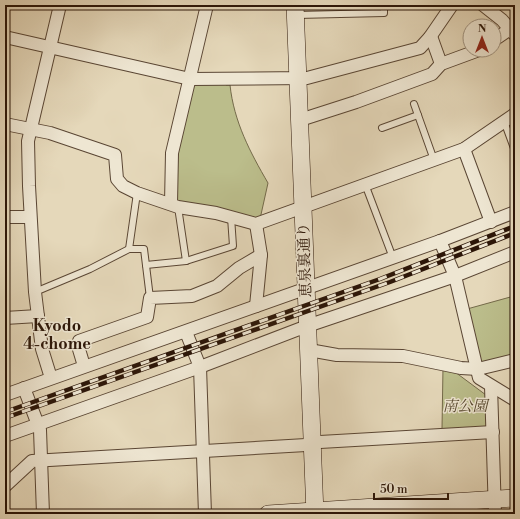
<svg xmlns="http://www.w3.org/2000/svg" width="520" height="519" viewBox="0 0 520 519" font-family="'Libre Bodoni','Noto Serif JP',serif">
<rect width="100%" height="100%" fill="#e5d8ba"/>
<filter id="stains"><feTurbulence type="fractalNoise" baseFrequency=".005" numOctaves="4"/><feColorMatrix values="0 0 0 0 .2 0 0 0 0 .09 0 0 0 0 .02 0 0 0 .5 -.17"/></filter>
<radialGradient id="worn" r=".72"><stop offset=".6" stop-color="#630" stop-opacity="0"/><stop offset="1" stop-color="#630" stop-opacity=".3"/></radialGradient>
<g fill="#bbbd8b" stroke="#746a4a">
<path d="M192 83H225L226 85H230C234 122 250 152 268 183L260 219 179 203 174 198 176 149Z"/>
<path d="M514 296 515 357 480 365 467 309Z"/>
<path d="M443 367 455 372 486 395 488 427 442 429Z"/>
</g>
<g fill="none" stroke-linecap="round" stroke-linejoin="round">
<g stroke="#5a4634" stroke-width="8">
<g id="lane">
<path d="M297 15 384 13V5"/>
<path d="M414 104 434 160"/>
<path d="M504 121 515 151"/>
<path d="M382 128 418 115"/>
<path d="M365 184 393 258"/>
<path d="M178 207 186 261"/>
<path d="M129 249 137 193"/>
<path d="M146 265 186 261 233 246 231 217"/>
<path d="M35 292 90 269 129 249H144L150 298"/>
</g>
</g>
<g stroke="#5a4634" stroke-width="14">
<g id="street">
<path d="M483 5 502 20 515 35"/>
<path d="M5 37 190 79 307 78 420 48 430 37 452 5"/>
<path d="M430 37 432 39 441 64"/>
<path d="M494 40 510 29"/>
<path d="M300 120 356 102 432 74 441 64 479 50"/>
<path d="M5 124 50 133 115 155 117 179 123 186 137 193 178 207 216 213 256 224 464 149 515 114"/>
<path d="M464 149 491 222"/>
<path d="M171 203 172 153 207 5"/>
<path d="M5 217H30"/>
<path d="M256 224 261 255 256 306"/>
<path d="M440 241 455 276 479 378 515 400"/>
<path d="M5 318 38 316"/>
<path d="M186 332 200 367 205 514"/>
<path d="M309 350 337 355 403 356 461 368 478 369 515 360"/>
<path d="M84 366 78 346 79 341 147 317 150 298 192 296 217 286 239 268 261 255"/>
<path d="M51 378 42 349 35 292 29 186 28 141 60 5"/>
<path d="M491 386 495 514"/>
<path d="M24 388 40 430 43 514"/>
<path d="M5 395 440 241 515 212"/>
<path d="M5 436 200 367 307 326 455 276 515 252"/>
<path d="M5 486 32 461 306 445 320 442 493 432"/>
</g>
</g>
<g stroke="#2c1608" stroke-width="18">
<g id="secondary">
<path d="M295 5 315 514"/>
<path d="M268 514 515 498"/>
</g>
</g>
<use href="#lane" stroke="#eee6d2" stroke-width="6"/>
<use href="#street" stroke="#eee6d2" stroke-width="12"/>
<use href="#secondary" stroke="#eee6d2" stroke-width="17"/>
<g stroke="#2c1608" stroke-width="4.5">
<g id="rail">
<path d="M5 412 380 279 515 226"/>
<path d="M5 418 390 282 515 233"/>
</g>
</g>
<use href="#rail" stroke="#eee6d2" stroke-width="3" stroke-dasharray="9" stroke-linecap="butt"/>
</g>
<g text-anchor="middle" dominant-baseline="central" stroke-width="3" stroke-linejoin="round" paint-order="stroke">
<g font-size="15" fill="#2c1608" stroke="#eee6d2">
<text transform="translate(305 260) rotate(-92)">恵泉裏通り</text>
</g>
<g font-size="15" font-style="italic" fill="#57482f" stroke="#eee6d2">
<text x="465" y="406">南公園</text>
</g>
<g font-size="16" font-weight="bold" fill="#2c1608" stroke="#eee6d2">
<text x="57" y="326">Kyodo<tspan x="57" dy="18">4-chome</tspan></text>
</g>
</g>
<rect width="520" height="519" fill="none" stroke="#e5d8ba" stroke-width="20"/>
<rect x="6" y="6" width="508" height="507" fill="none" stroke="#2c1608" stroke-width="2"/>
<rect x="10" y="10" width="500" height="499" fill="none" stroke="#2c1608"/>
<g transform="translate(482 38)"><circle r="19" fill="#eee6d2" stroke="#a09381"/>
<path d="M0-3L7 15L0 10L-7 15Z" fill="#8f2418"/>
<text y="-6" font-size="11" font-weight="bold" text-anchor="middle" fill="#2c1608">N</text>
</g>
<path d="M374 493v6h74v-6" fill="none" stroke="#2c1608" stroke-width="2"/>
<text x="380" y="493" font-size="12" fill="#2c1608" stroke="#eee6d2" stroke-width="3" paint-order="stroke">50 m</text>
<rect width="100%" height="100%" filter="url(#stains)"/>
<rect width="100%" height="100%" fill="url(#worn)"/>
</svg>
